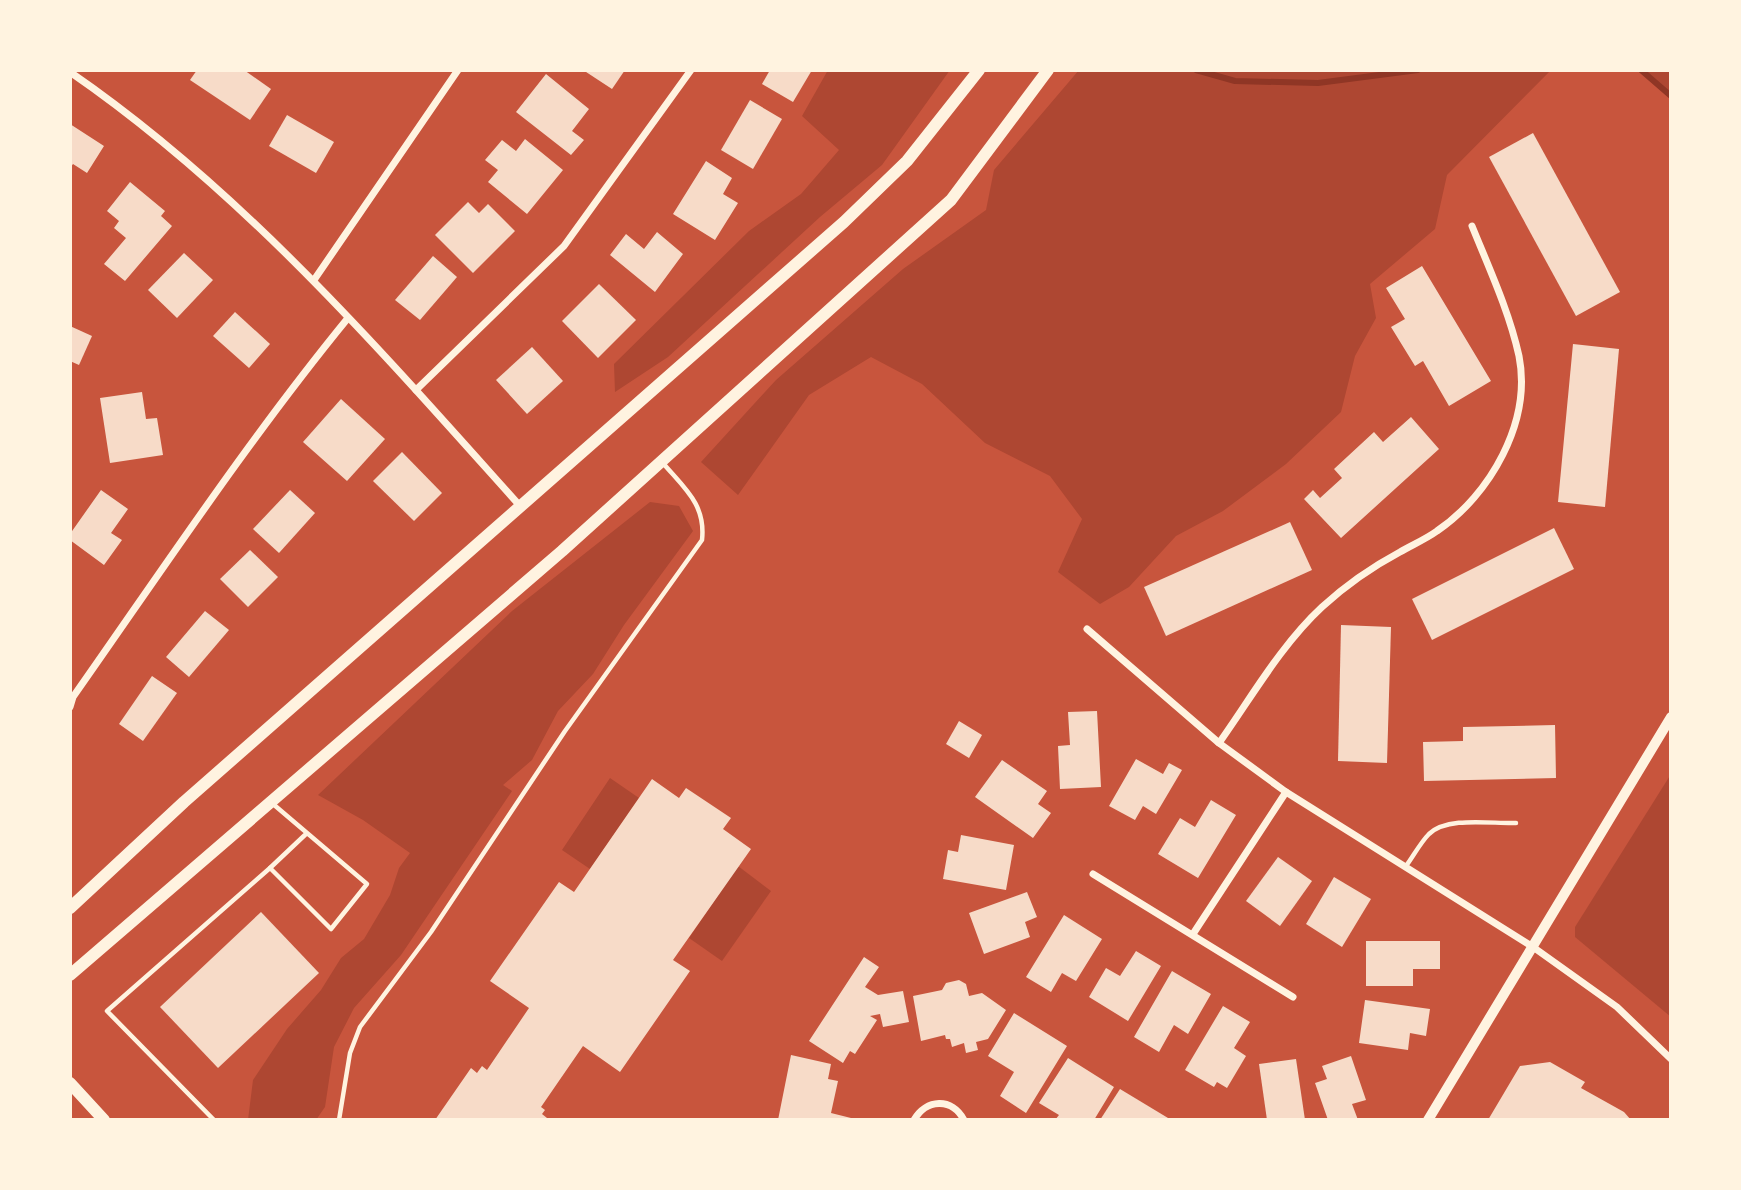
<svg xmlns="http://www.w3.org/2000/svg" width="1741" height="1190" viewBox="0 0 1741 1190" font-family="'Noto Sans',sans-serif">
<rect width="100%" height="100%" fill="#c8553d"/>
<g fill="#ae4732">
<path d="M828 70H950L882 165 820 217 668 357 615 392 614 364 749 231 801 194 839 150 802 116Z"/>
<path d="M1079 70H1551L1447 175 1435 229 1370 284 1376 318 1355 356 1341 412 1286 464 1223 511 1176 536 1129 587 1100 604 1058 572 1082 519 1050 476 985 443 922 384 871 357 809 395 738 495 701 462 776 380 903 269 986 210 994 170Z"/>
<path d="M1641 70H1671V96Z"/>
<path d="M650 502 679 506 693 531 624 625 593 674 558 711 532 760 503 785 512 791 401 955 354 1008 334 1047 325 1107 316 1120H248L253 1080 287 1029 321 990 341 958 364 939 390 895 399 868 410 853 363 820 318 795 512 611Z"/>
<path d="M1671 774V1017L1575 937V927Z"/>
<path d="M610 778 639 798 590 869 562 850Z"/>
<path d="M738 866 771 891 722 961 689 938Z"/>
</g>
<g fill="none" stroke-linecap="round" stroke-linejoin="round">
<g stroke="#8f3625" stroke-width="6">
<path d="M1196 70 1235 81 1318 83 1418 70"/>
<path d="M1641 70 1671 96"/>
</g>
</g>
<g fill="#f7dbc8">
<path d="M197 70H244L271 89 250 120 190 80Z"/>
<path d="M583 70H625L612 89Z"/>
<path d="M770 70H812L793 102 762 84Z"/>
<path d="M546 74 589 109 572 131 584 140 571 155 516 112Z"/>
<path d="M750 100 782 119 753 169 721 150Z"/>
<path d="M287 115 334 142 316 173 269 146Z"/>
<path d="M70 124 104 146 87 173 73 164 70 168Z"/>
<path d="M1533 133 1620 292 1576 316 1489 157Z"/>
<path d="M525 139 563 170 527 214 488 182 498 170 485 160 502 140 516 151Z"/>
<path d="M706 161 732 178 723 194 738 203 715 240 673 214Z"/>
<path d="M130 182 165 211 161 216 172 226 125 281 104 264 126 238 114 228 119 221 107 211Z"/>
<path d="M468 202 479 213 488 204 515 231 473 273 435 235Z"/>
<path d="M657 232 683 254 655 292 610 255 626 234 644 249Z"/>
<path d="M184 253 213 280 177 318 148 290Z"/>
<path d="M433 256 457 277 420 320 395 300Z"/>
<path d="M1422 266 1491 381 1449 406 1423 361 1415 366 1391 327 1405 319 1386 288Z"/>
<path d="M599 284 636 320 598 358 562 321Z"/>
<path d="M235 312 270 344 249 368 213 336Z"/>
<path d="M70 326 92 336 79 365 70 361Z"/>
<path d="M1573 344 1619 349 1605 507 1558 502Z"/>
<path d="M532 347 563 381 527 414 496 380Z"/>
<path d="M142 392 146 419 157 418 163 455 110 463 100 398Z"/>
<path d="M341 399 385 439 347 481 303 442Z"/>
<path d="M1411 417 1439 449 1341 538 1304 499 1313 490 1320 498 1342 478 1334 469 1374 432 1383 442Z"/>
<path d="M402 452 442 493 414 521 373 481Z"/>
<path d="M101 490 128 509 111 533 122 540 104 565 70 540V534Z"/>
<path d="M290 490 315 513 279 553 253 529Z"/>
<path d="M1290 522 1312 570 1166 636 1144 587Z"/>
<path d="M1554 528 1574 569 1432 640 1412 599Z"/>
<path d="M250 550 278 577 248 607 220 579Z"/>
<path d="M205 611 229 630 189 677 166 657Z"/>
<path d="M1341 625 1391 627 1387 763 1338 761Z"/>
<path d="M152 676 177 693 143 741 119 724Z"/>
<path d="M1097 711 1101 787 1060 789 1058 746 1070 745 1068 712Z"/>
<path d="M959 721 982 735 969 758 946 744Z"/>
<path d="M1555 725 1556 778 1424 781 1423 742 1463 741V727Z"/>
<path d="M1136 759 1163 774 1169 763 1182 770 1156 814 1143 806 1135 820 1109 806Z"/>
<path d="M1002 760 1047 791 1038 804 1051 813 1033 838 975 797Z"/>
<path d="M652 779 679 798 686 788 731 818 723 829 751 849 673 960 690 971 620 1072 583 1046 541 1107 545 1110 542 1114 547 1118 546 1120H435L471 1068 477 1073 482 1066 487 1070 529 1008 490 981 559 882 574 892Z"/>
<path d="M1211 800 1236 815 1198 878 1158 854 1180 818 1195 827Z"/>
<path d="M961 835 1014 845 1006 890 943 879 948 850 958 852Z"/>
<path d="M1278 857 1312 881 1280 926 1246 901Z"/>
<path d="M1334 877 1371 899 1342 947 1306 924Z"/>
<path d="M1027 892 1037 917 1025 922 1030 937 984 954 969 913Z"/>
<path d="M261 912 319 973 218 1068 160 1007Z"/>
<path d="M1064 915 1102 939 1076 981 1062 973 1051 992 1026 977Z"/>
<path d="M1366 941H1440V969H1413V986H1366Z"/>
<path d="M1136 951 1161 966 1128 1021 1089 997 1106 968 1120 976Z"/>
<path d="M864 957 879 967 865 987 878 995 903 991 909 1022 883 1027 880 1014 870 1016 877 1020 855 1054 850 1051 843 1063 809 1041Z"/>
<path d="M1172 971 1211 994 1188 1034 1174 1025 1159 1052 1134 1037Z"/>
<path d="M959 980 966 984 969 996 982 993 1006 1010 988 1039 976 1042 978 1050 966 1053 964 1043 952 1047 950 1039H946L945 1035 921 1041 913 996 942 990 946 983Z"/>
<path d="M1365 1000 1430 1009 1426 1036 1410 1033 1408 1050 1359 1043Z"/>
<path d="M1223 1006 1250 1022 1234 1048 1246 1056 1227 1088 1217 1082 1214 1087 1185 1070Z"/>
<path d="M1014 1013 1067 1046 1026 1113 1000 1096 1014 1072 988 1056Z"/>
<path d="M791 1055 831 1064 828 1079 838 1081 831 1113 859 1120H778Z"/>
<path d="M1351 1056 1366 1100 1352 1104 1358 1120H1328L1315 1083 1327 1079 1322 1066Z"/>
<path d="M1068 1058 1114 1087 1094 1120H1055L1059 1115 1039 1103Z"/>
<path d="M1296 1059 1305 1120H1267L1259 1064Z"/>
<path d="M1550 1062 1585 1082 1581 1088 1624 1112 1631 1120H1488L1520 1066Z"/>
<path d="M1120 1089 1168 1118 1166 1120H1100Z"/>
</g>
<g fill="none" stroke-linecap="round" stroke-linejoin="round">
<g stroke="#fff3e0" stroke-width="4.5">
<path d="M273 804 367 884 331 929 270 868 307 833"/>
<path d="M1406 866C1413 857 1420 843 1429 834 1448 816 1492 824 1516 823"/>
<path d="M214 1120 107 1011 270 868"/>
<path d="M339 1120 350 1053 360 1027 431 932 565 731 702 540C706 504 684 488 662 462"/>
</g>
<g stroke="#fff3e0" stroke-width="7">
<path d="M70 72C243 191 382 352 521 507"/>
<path d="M314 280 458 70"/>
<path d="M416 390 564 246 691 70"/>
<path d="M1087 629 1219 743 1286 792 1533 947 1617 1007 1671 1059"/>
<path d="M70 707 73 697C163 569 249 439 348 318"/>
<path d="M1219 743C1251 698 1281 645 1322 607 1346 585 1372 567 1400 552 1412 545 1426 539 1437 531 1490 495 1532 422 1519 356 1509 311 1489 268 1472 226"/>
<path d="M1093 874 1293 997"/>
<path d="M1193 934 1286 792"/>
<path d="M914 1120C926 1099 952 1097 964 1120"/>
</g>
<path stroke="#fff3e0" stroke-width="10" d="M1428 1120 1671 717"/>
<g stroke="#fff3e0" stroke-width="12">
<path d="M70 908 184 802 844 222 907 161 979 70"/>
<path d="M70 975 562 551 951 200 1048 70"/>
<path d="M70 1083 104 1120"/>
</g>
</g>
<rect width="1741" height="1190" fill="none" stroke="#fff3e0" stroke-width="144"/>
</svg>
